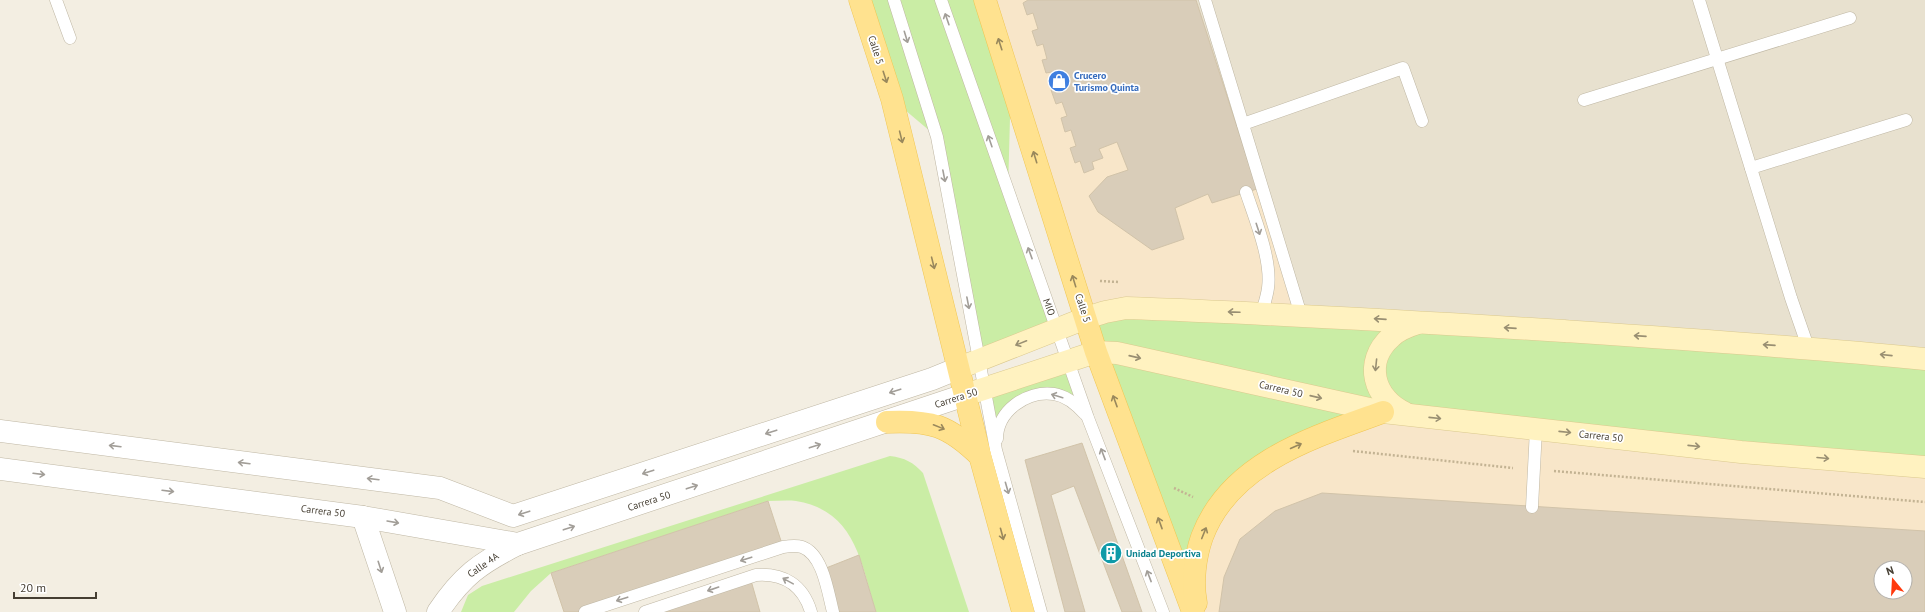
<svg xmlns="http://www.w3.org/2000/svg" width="1925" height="612" viewBox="0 0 1925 612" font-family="'PT Sans',sans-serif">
<rect width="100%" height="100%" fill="#f3eee2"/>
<path fill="#e8e1cf" d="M1196 0H1925V359L1301 315 1257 189Z"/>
<g fill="#f8e6c9" fill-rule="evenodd">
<path d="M985 0H1196L1257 189 1301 315 1086 318Z"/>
<path d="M1383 412 1925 467V612H1198L1194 585 1232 489ZM1881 568H1905V592H1881Z"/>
</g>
<g fill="#caeda5">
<path d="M860 0H985L1011 81 1008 191 1058 329 980 360 937 137 892 99Z"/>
<path d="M1105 312 1925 359V467L1383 412 1232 489 1194 585 1086 318Z"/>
<path d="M1069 361 1088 418 1054 394 1017 403 997 432 985 389Z"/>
<path d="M890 456C905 458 913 462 923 473L969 612H876C861 563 856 511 796 501 787 500 777 501 768 501L551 573 531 591 514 612H461L468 595 482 586Z"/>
</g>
<g fill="#d9cdb9" stroke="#d1c3a9" fill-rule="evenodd">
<path d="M1028 0H1196L1257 189 1212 203 1208 194 1175 208 1184 239 1152 250 1098 212 1089 196 1107 177 1128 170 1117 142 1099 149 1103 158 1092 162 1094 169 1084 173 1080 161 1075 163 1070 148 1076 146 1071 130 1065 132 1061 118 1067 116 1062 102 1056 104 1051 90 1057 88 1052 72 1046 73 1042 60 1047 59 1043 44 1037 46 1032 31 1038 29 1033 13 1027 15 1023 3Z"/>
<path d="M1082 443 1142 612H1122L1074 486 1051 495 1085 612H1065L1025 460Z"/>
<path d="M1322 493 1925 531V612H1219L1224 577 1240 539 1275 511ZM1881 568H1905V592H1881Z"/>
<path d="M768 501 783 547 585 612H564L551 573Z"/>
<path d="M859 555 876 612H833L821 570Z"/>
<path d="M750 577 760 612H645Z"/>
</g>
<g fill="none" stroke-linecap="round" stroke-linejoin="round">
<g stroke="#bfb7a4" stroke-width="13">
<g id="service">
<path d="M56 0 70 38"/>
<path d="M894 0 937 137 996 450 1041 612"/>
<path d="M941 0 1088 418 1163 612"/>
<path d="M1205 0 1301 315"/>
<path d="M1699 0 1791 298 1808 347"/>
<path d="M1584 100 1850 18"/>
<path d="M1243 124 1403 68 1422 121"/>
<path d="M1751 168 1906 120"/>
<path d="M1246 192C1255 219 1272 260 1268 288 1267 296 1264 305 1262 312"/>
<path d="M997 439C997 411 1027 390 1054 394 1067 396 1077 405 1085 414"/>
<path d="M1532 507 1536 429"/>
<path d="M585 612 783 547C789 546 796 545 802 547 823 554 828 593 833 612"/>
<path d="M645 612 756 575C784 573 803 585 811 612"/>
</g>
</g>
<g stroke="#bfb7a4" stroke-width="23">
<g id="minor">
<path d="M363 517 395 612"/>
<path d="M438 612C462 576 480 563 518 544"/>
</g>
</g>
<g stroke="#bfb7a4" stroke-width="23">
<g id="tertiary">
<path d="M0 431 440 488 513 516 932 379 959 368"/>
<path d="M0 469 363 517 518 544 965 395"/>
</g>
</g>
<g stroke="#dbc98e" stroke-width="23">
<g id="secondary">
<path d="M959 368 1086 318 1105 312 1126 308C1272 313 1418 322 1564 331 1684 339 1805 347 1925 359"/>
<path d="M965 395 1096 352 1117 353 1383 412 1741 452 1925 467"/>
<path d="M1405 413C1374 399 1363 362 1391 337 1398 330 1408 326 1418 323"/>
</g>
</g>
<g stroke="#f0c653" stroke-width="23">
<g id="primary">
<path d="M860 0 892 99 980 456 1023 612"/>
<path d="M985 0 1096 352 1193 612"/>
<path d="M887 422C931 420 948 425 980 456"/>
<path d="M1196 603C1192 582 1195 557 1202 537 1230 462 1314 437 1383 412"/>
</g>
</g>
<g stroke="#c3b393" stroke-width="2.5" stroke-dasharray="2 2" stroke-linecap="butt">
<path d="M1100 281 1119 282"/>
<path d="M1353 451 1513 468"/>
<path d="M1554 471 1925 502"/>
<path d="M1174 488 1193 497"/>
</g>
<use href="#service" stroke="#fff" stroke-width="12"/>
<use href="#minor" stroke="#fff" stroke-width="22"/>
<use href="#tertiary" stroke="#fff" stroke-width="22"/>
<use href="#secondary" stroke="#fff2c0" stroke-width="22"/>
<use href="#primary" stroke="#ffe28f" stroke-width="22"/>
</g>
<defs><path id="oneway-shaft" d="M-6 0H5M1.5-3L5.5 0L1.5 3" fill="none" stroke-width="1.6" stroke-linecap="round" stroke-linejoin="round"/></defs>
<g stroke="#a29e98">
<use href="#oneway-shaft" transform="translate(947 19) rotate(-109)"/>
<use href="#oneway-shaft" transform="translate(906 37) rotate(73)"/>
<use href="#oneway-shaft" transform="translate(990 141) rotate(-109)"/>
<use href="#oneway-shaft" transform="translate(944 176) rotate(79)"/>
<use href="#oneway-shaft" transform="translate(1258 229) rotate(72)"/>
<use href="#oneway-shaft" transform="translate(1030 253) rotate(-110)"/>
<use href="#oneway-shaft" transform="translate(968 303) rotate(79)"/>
<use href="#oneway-shaft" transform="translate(895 391) rotate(162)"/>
<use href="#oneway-shaft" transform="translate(1057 396) rotate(-163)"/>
<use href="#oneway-shaft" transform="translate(771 432) rotate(162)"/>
<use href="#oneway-shaft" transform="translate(115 446) rotate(-173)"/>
<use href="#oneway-shaft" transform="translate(815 446) rotate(-18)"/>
<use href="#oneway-shaft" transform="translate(1103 454) rotate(-111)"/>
<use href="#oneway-shaft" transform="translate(244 463) rotate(-173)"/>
<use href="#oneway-shaft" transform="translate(648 472) rotate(162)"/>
<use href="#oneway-shaft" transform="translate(39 474) rotate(7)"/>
<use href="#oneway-shaft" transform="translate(373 479) rotate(-173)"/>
<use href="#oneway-shaft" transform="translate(692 487) rotate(-18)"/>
<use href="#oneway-shaft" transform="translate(1007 488) rotate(74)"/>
<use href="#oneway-shaft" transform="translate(168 491) rotate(7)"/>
<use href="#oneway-shaft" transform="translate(524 513) rotate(162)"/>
<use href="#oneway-shaft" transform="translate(393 522) rotate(10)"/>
<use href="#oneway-shaft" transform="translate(569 528) rotate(-18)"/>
<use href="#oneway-shaft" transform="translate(746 559) rotate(162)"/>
<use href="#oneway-shaft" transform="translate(380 567) rotate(72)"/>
<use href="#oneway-shaft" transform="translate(1149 576) rotate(-111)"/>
<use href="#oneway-shaft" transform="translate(788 581) rotate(-151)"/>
<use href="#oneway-shaft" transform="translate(713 589) rotate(161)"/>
<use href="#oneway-shaft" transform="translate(622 599) rotate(162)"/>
</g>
<g stroke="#99885c">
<use href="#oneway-shaft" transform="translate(1000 44) rotate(-108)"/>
<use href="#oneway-shaft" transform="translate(885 77) rotate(72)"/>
<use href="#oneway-shaft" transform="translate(901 137) rotate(76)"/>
<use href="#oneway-shaft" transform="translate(1035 157) rotate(-107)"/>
<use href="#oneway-shaft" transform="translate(933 263) rotate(76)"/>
<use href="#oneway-shaft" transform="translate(1074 281) rotate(-107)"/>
<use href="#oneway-shaft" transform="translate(1115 401) rotate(-110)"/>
<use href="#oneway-shaft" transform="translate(939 427) rotate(22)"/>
<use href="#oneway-shaft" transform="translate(1296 446) rotate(-24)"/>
<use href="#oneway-shaft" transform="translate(1160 523) rotate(-110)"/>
<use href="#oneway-shaft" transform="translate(1204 533) rotate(-68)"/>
<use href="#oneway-shaft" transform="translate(1002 534) rotate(75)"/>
</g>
<g stroke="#998f72">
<use href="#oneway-shaft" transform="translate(1234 312) rotate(-178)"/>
<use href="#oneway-shaft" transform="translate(1380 319) rotate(-176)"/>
<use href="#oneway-shaft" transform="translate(1510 328) rotate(-176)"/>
<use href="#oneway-shaft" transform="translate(1640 336) rotate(-176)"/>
<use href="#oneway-shaft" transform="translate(1021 343) rotate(158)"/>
<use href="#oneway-shaft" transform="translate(1769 345) rotate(-176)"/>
<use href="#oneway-shaft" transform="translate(1886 355) rotate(-174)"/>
<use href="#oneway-shaft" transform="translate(1135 357) rotate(13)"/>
<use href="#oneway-shaft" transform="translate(1376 365) rotate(96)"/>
<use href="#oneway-shaft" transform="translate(1316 397) rotate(13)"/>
<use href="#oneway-shaft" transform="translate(1435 418) rotate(6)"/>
<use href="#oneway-shaft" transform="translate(1565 432) rotate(6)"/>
<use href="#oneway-shaft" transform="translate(1694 446) rotate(6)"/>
<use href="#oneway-shaft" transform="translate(1823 458) rotate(5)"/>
</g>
<defs>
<g id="shop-disc" transform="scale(1.15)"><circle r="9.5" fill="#3f7fe0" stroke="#fff"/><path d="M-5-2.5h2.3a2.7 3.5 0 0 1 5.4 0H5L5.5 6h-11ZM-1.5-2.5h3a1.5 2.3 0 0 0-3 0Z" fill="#fff"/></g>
<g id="building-disc" transform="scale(1.15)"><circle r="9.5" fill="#0f9aa8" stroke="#fff"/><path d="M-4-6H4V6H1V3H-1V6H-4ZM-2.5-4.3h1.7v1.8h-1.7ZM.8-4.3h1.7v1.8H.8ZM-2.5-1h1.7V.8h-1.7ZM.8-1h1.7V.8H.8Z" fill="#fff"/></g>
</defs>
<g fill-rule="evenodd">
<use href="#shop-disc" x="1059" y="81"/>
<use href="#building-disc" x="1111" y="553"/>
</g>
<g text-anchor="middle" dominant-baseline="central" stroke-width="3.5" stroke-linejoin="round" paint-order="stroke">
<g font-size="10" fill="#453e32" stroke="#fff">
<text transform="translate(876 50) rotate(72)">Calle 5</text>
<text transform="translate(1049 307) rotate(70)">MIO</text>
<text transform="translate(1083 308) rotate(72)">Calle 5</text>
<text transform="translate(1281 389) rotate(13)">Carrera 50</text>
<text transform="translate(956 398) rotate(-18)">Carrera 50</text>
<text transform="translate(1601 436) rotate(6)">Carrera 50</text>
<text transform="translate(649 501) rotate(-18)">Carrera 50</text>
<text transform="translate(323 511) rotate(7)">Carrera 50</text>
<text transform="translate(483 565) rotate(-35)">Calle 4A</text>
</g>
<g font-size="10" font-weight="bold" fill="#366cbe" stroke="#fff" text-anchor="start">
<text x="1074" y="75">Crucero<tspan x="1074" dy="12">Turismo Quinta</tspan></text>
</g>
<g font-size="10" font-weight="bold" fill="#0d838f" stroke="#fff" text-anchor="start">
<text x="1126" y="553">Unidad Deportiva</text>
</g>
</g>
<g transform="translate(1893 580) rotate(342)"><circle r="19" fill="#ffffff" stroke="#b5b2ad"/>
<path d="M0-3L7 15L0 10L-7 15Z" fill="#ff390d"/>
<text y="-6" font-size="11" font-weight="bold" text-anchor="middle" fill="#453e32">N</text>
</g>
<path d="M14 592v6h82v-6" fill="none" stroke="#453e32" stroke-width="2"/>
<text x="20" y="592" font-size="12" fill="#453e32" stroke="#ffffff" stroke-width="3" paint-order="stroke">20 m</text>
</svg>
